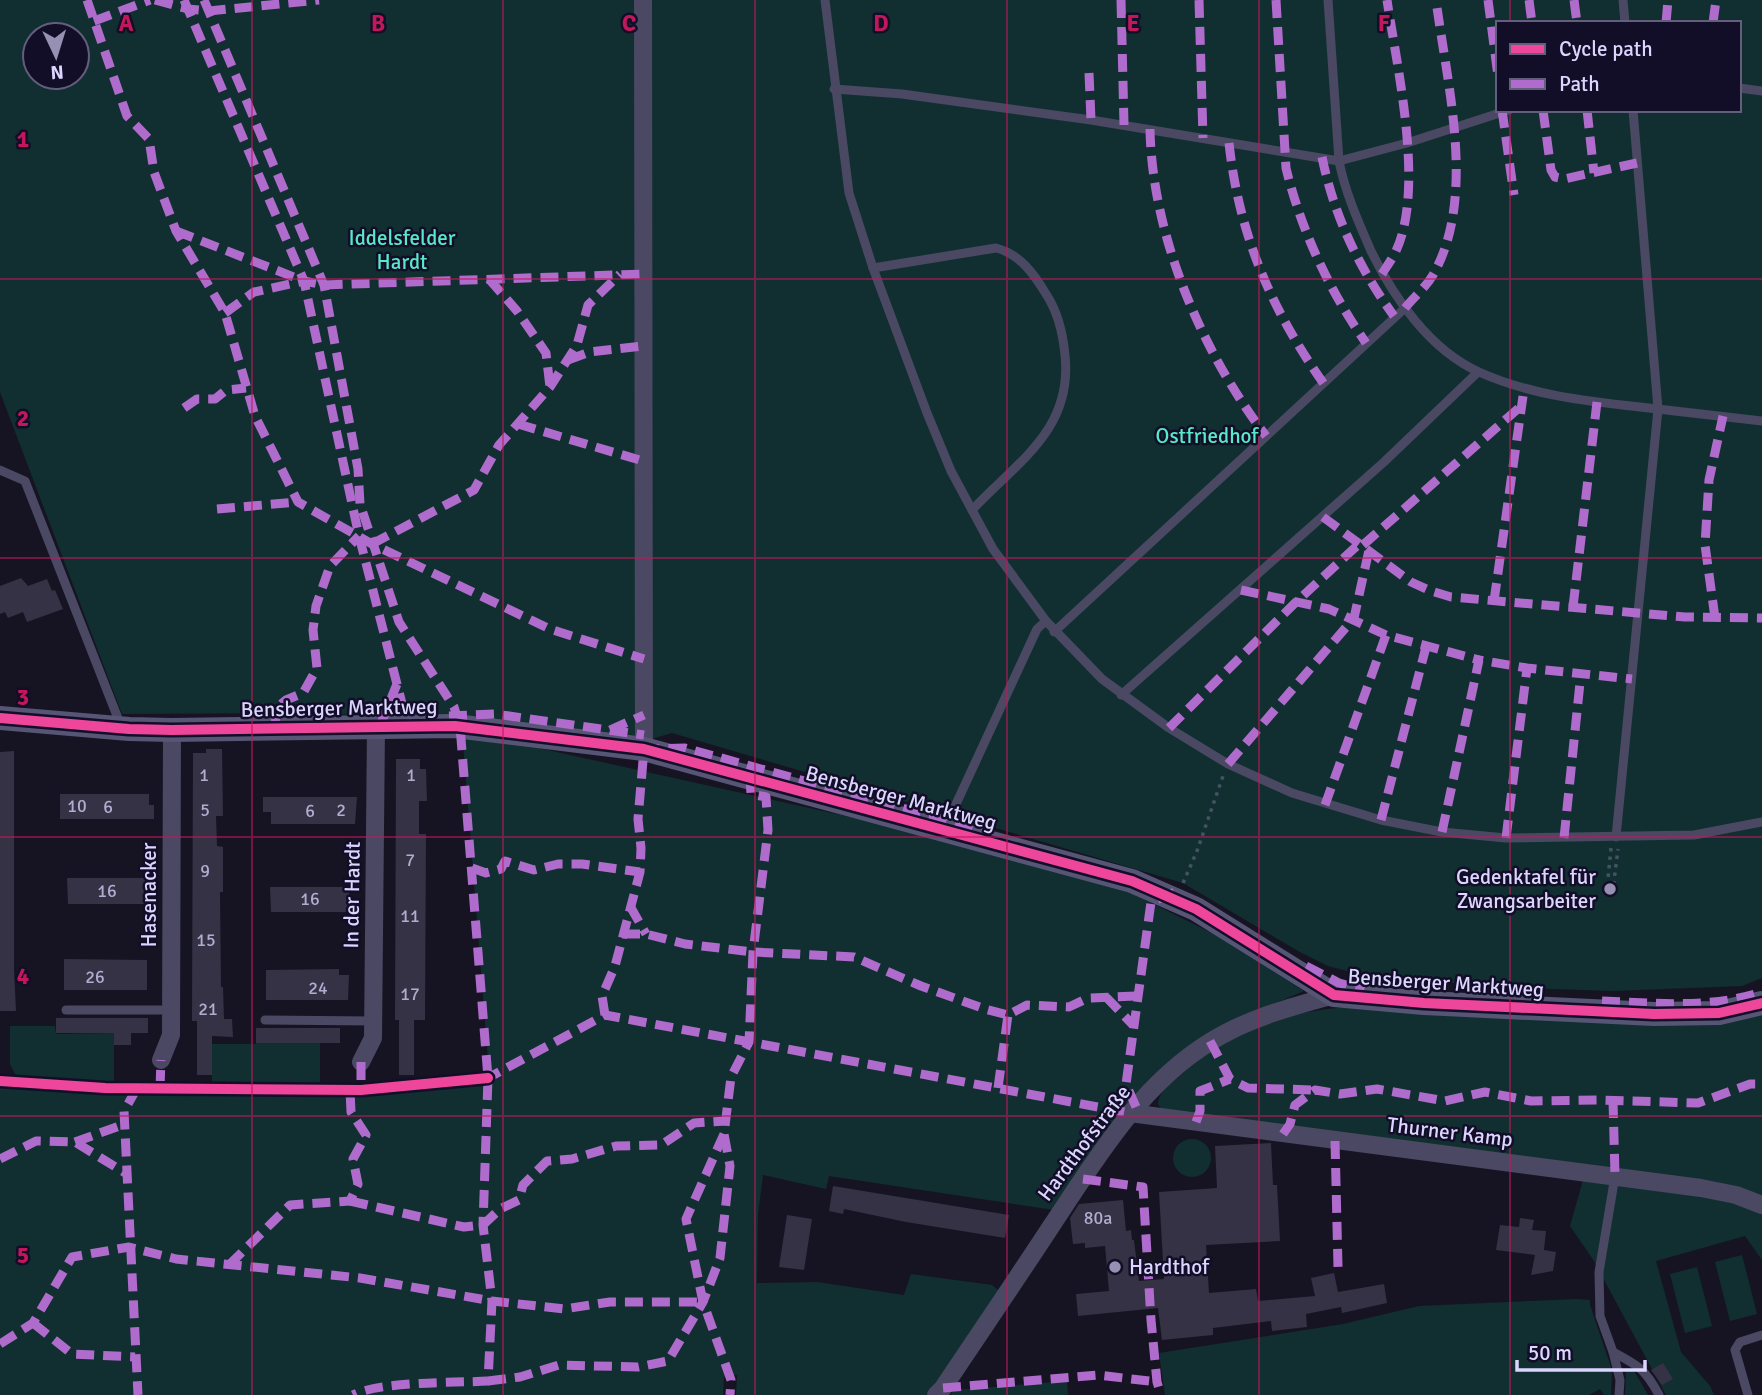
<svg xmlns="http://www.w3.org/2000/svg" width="1762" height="1395" viewBox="0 0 1762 1395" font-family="Signika,sans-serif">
<rect width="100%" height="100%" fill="#161422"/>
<g fill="#112f30" fill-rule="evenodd">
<path d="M0 0H1762V978L1742 986 1613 991 1521 988 1370 977 1328 966 1298 951 1183 883 672 733 638 743 461 722 320 713 122 714 0 392ZM1498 23H1739V110H1498ZM35 35H77V77H35Z"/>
<path d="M462 731 940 837 1121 888 1222 938 1304 991 1219 1027 1054 1210 829 1176 826 1189 763 1175 758 1214 757 1283 817 1282 904 1295 911 1274 992 1285 998 1290 999 1295 944 1376 926 1395H736L737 1375 724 1377 723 1395H0V1084L83 1091 390 1092 490 1085Z"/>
<path d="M1348 1007 1762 1011V1199L1163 1112 1158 1104C1159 1091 1172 1083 1181 1075 1230 1030 1282 1012 1348 1007Z"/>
<path d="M10 1026H55L56 1034 114 1033V1084L16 1076 10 1064Z"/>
<path d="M256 1042 320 1043V1085H185V1082H212V1044H256Z"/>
<circle cx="1192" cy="1158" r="19"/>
<path d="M1585 1173 1730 1198 1762 1214V1260L1745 1236 1656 1261 1681 1352 1710 1386 1714 1395H1666L1594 1261 1570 1226Z"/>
<path d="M1742 1255 1757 1314 1730 1321 1715 1262Z"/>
<path d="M1697 1267 1712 1326 1685 1333 1670 1274Z"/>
<path d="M1576 1299 1590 1300V1305L1612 1370 1611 1395H1604L1600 1389 1589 1395H1165L1159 1353 1343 1324 1419 1306Z"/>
<path d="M1628 1369H1633L1648 1395H1625L1626 1372Z"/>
<path d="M1067 1381 1068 1395H950L955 1390Z"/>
</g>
<g fill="#343244">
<path d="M21 578 28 586 47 579 52 591 55 590 63 609 27 622 23 612 8 618 5 612 0 614V586Z"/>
<path d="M206 749H222L223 816H216L217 846 223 847V892H220L221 987H223L224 1019H232L233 1037 212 1036V1075H197V1021H192L193 753H206Z"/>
<path d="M14 751V969L16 1011H0V752Z"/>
<path d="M396 759H420V769H426L427 801H419V834H426L425 1020H414V1075H399V1020H395Z"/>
<path d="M60 794H149V805H154V819H60Z"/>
<path d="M263 797H357L355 824H271V812H263Z"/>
<path d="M67 878H146V904H68Z"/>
<path d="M270 887H349V912H271Z"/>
<path d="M64 959 147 960V990H64Z"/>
<path d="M339 969V975H349L348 1000H266V970Z"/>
<path d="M56 1018H148V1033H131V1045H114V1033H56Z"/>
<rect x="256" y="1028" width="84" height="15"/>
<path d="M1271 1143 1273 1185H1277L1280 1241 1206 1245 1209 1293 1256 1289 1258 1301 1315 1296 1311 1278 1334 1273 1338 1292 1384 1284 1387 1303 1342 1313 1341 1307 1306 1314 1307 1327 1272 1331 1271 1321 1213 1328V1335L1162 1340 1158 1308 1078 1316 1076 1294 1109 1291 1105 1246 1085 1248V1243L1073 1244 1070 1218 1079 1204 1123 1200 1126 1231 1131 1230 1132 1240H1134L1139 1281 1164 1279 1159 1192 1217 1188 1215 1146Z"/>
<path d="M833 1186 1009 1215 1005 1238 906 1222 844 1209 843 1214 829 1211Z"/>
<path d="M787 1215 812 1219 804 1270 779 1267Z"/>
<path d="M1520 1218 1534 1220 1532 1230 1546 1231 1544 1250 1556 1252 1553 1271 1531 1275 1535 1255 1496 1250 1500 1225 1519 1227Z"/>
<path d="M1663 1363 1673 1379 1662 1385 1651 1370Z"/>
</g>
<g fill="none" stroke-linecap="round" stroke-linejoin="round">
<g stroke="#445263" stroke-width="3.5" stroke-dasharray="3.5 5" stroke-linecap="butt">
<path d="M1611 848 1607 888 1613 889 1618 849"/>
<path d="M1183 883 1197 851 1223 776"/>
</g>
<g stroke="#4a4863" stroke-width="9">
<path d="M825 0 849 193 873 268 927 413 951 471 993 549 1046 621 1102 679 1169 728 1228 764 1292 793 1381 820 1442 832 1506 838 1694 835 1762 822"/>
<path d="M1328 0 1339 161C1345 192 1358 221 1371 251 1394 298 1430 350 1479 372 1530 395 1585 401 1640 407 1681 412 1721 416 1762 421"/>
<path d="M1623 0 1625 23"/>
<path d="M1739 88 1762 91"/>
<path d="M834 89 902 94 1091 120 1339 161 1407 143 1509 110"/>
<path d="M873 268 996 248C1020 254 1034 274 1046 294 1058 312 1063 334 1065 355 1073 430 1017 462 972 510"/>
<path d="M0 470 25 481 121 726"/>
<path d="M1054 632 1405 308"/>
<path d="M1121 695 1384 462 1478 372"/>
<path d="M944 830 1037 629 1046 621"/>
<path d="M1616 837 1658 409 1633 110"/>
<path d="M66 1010H171"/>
<path d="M265 1020 373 1021"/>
<path d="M1615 1176 1599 1272 1600 1316 1613 1352C1639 1366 1645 1369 1659 1395"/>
<path d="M1613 1352 1620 1380 1619 1395"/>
<path d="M1748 1395 1735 1350 1740 1342 1762 1335"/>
</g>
<g stroke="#4a4863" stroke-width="18">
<path d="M643 0 644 749"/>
<path d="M161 1060 171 1035 172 730"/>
<path d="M361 1062 373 1038 376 726"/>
<path d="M1130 1113 1701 1188 1736 1195 1762 1205"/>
<path d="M936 1395 943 1388C979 1334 1016 1280 1052 1225 1096 1159 1140 1085 1210 1042 1248 1018 1291 1007 1334 995"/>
</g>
<path stroke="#575575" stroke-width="24" d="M0 718 129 729 172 730 455 726 644 749 1132 881 1196 909 1334 995 1424 1003 1654 1014 1719 1013 1762 1003"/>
<g stroke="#b06ccc" stroke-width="9" stroke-dasharray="18 9" stroke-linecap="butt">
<path d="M87 0 127 116 149 139 154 172 176 231 225 313 255 416 298 502 372 544 550 629 644 659"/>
<path d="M155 0 188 9 209 11 319 0"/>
<path d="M184 0 304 281 359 536 408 727"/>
<path d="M204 0 324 285 358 469 360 504 399 622 454 707 460 726 488 1078 483 1225 492 1301 488 1381C454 1383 381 1381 353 1395"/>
<path d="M1121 0 1124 125"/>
<path d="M1199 0 1203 138"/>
<path d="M1276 0 1286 168C1301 230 1329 290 1366 343"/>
<path d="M1488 0 1498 76"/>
<path d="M1529 0 1532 23"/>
<path d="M1574 0 1577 23"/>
<path d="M94 21 150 0"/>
<path d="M1666 23 1668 0"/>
<path d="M1713 23 1716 0"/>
<path d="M1089 73 1091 120"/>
<path d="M1502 110 1514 195"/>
<path d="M1543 110 1551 170 1555 177 1564 179 1637 163"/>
<path d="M1587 110 1594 173"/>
<path d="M1150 129C1152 236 1202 352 1266 436"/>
<path d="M1229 143C1239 235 1271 309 1324 384"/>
<path d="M1322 157C1334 216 1359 268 1394 316"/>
<path d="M176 231 304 281"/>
<path d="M1382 274C1387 266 1392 259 1396 251 1425 188 1397 68 1387 0"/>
<path d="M489 279 517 311 546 353 550 387"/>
<path d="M1405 308C1414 297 1426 287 1433 275 1477 197 1447 85 1436 0"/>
<path d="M225 313 254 292 304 281 324 285 643 274"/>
<path d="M568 360 590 352 643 346"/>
<path d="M184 408 197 399H215L226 390 246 388"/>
<path d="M518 424 643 461"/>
<path d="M217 509 298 502"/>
<path d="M1323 517 1411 582 1431 591 1451 597 1685 617 1762 618"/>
<path d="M372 544 474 490 499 445 550 387 577 345 588 305 620 274"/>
<path d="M1363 545 1520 407"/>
<path d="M1241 590 1329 609 1386 635 1479 660"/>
<path d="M1494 601 1524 389"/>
<path d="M1573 607 1597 402"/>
<path d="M1715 618 1705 545 1709 480 1723 416"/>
<path d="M449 716 495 714 644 735"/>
<path d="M380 726 397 684"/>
<path d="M276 728 275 709 286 700 303 693 317 668 313 630 316 606 330 566 359 536"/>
<path d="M1169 728 1295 603 1360 543"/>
<path d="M610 730 644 715"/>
<path d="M1228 764 1354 618 1369 550"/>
<path d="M1325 805 1386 635"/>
<path d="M1381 820 1426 647"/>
<path d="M1442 832 1479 660 1527 668 1632 679"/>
<path d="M1506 838 1527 668"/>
<path d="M1564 838 1581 673"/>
<path d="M472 868 486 873 501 869 505 861 534 870 558 864H582L640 872"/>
<path d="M630 906 646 934"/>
<path d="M622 934H646L685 944 753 952 854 957 921 986 985 1009 1008 1015 1027 1005 1069 1007 1088 998 1136 996"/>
<path d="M1306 966 1339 983 1364 990"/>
<path d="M1106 997 1133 1025"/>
<path d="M1602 1001C1655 1003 1710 1009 1762 992"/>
<path d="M605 1015 602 996 615 966 640 872 641 848 638 819 644 749 685 748 993 833"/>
<path d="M1210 1041 1230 1079 1248 1088 1315 1090"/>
<path d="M361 1062V1090"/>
<path d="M483 1078H488L605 1015 1130 1113"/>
<path d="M137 1088 124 1111 138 1395"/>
<path d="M160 1088 161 1060"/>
<path d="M998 1088 1008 1015"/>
<path d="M1613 1100 1615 1176"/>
<path d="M1136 1107 1126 1084 1151 902 1180 890"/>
<path d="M1196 1122 1200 1111V1091L1230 1079"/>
<path d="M724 1134 686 1219 703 1302 731 1380 730 1395"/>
<path d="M1283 1134 1290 1124 1295 1105 1315 1090 1340 1094 1377 1089 1445 1101 1485 1092 1531 1101 1598 1100 1698 1103 1750 1084H1762"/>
<path d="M1335 1141 1338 1267"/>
<path d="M75 1142 125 1124"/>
<path d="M0 1159 36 1141 75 1142 127 1174"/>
<path d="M1083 1179 1143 1187 1151 1320 1157 1382 1161 1395"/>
<path d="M350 1201 464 1227 483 1225 500 1209 519 1200 523 1185 547 1161 572 1159 616 1146 661 1145 694 1123 726 1121"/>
<path d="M229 1265 290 1205 350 1201 358 1184 353 1159 366 1135 351 1112 350 1090"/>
<path d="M33 1323 72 1354 135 1357"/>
<path d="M0 1344 33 1323 72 1257 129 1247 176 1259 360 1278 492 1301 564 1309 610 1302H703"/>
<path d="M488 1381 520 1377 559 1365 638 1367 668 1361 703 1302 720 1258 730 1166 724 1134 731 1077 749 1042 753 952 768 830 766 797 751 794 750 778"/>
<path d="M943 1388 1098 1375 1157 1382"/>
</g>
<g stroke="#130e28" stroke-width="15">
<g id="cycleway">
<path d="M0 718 129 729 172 730 455 726 644 749 1132 881 1196 909 1334 995 1424 1003 1654 1014 1719 1013 1762 1003"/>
<path d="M0 1081 105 1088 361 1090 488 1078"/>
</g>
</g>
<use href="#cycleway" stroke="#ed469a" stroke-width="10"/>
</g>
<path fill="none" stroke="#c2185b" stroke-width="2" stroke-opacity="0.55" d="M252 0V1395M503 0V1395M755 0V1395M1007 0V1395M1259 0V1395M1510 0V23M1510 110V1395M0 279H1762M0 558H1762M0 837H1762M0 1116H1762"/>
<g fill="#9691b2" stroke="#130e28" stroke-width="2.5">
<circle cx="1610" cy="889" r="7"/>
<circle cx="1115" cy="1267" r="7"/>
</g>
<g text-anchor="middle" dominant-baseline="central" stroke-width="5" stroke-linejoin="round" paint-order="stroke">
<g font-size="18" fill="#b1acd0">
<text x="204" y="775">1</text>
<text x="411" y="775">1</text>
<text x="77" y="806">10</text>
<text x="108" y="807">6</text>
<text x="205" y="810">5</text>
<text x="341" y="810">2</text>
<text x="310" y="811">6</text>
<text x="410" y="860">7</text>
<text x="205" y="871">9</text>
<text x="107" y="891">16</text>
<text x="310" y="899">16</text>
<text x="410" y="916">11</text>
<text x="206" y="940">15</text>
<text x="95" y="977">26</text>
<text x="318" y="988">24</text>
<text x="410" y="994">17</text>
<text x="208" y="1009">21</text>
<text x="1098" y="1218">80a</text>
</g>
<g font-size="21" fill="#57eac8" stroke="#130e28">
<text x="402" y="238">Iddelsfelder<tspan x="402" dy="24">Hardt</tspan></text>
<text x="1207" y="436">Ostfriedhof</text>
</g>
<g font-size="21" fill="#dbd5ff" stroke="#130e28">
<text transform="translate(339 708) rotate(-1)">Bensberger Marktweg</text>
<text transform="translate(901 798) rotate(15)">Bensberger Marktweg</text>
<text transform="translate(149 895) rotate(-90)">Hasenacker</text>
<text transform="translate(352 895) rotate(-89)">In der Hardt</text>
<text transform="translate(1446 983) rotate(4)">Bensberger Marktweg</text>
<text transform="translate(1450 1132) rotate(7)">Thurner Kamp</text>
<text transform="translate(1084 1143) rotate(-53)">Hardthofstraße</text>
</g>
<g font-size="21" fill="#dbd5ff" stroke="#130e28" text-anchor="end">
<text x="1596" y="877">Gedenktafel für<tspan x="1596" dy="24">Zwangsarbeiter</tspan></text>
<text x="1129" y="1267" text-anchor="start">Hardthof</text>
</g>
</g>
<g font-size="23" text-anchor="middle" font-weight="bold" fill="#c2185b" stroke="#130e28" stroke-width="5" stroke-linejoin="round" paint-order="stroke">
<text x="126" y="31">A</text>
<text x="378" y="31">B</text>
<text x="629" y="31">C</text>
<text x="881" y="31">D</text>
<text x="1133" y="31">E</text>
<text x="1384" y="31">F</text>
<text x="23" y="147">1</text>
<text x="23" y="426">2</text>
<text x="23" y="705">3</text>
<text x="23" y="984">4</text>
<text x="23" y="1263">5</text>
</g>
<rect x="1496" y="21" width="245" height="91" fill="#130e28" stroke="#635e7e" stroke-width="2"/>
<rect x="1510" y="44" width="35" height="10" fill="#ed469a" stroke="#635e7e" stroke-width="2"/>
<text x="1559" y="56" font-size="21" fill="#dbd5ff">Cycle path</text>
<rect x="1510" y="79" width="35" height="10" fill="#b06ccc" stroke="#635e7e" stroke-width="2"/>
<text x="1559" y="91" font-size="21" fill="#dbd5ff">Path</text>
<g transform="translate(56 56) rotate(176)"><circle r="33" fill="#130e28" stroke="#635e7e" stroke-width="2"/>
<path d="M0-5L12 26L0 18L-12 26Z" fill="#9691b2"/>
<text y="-10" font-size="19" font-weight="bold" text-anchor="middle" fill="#dbd5ff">N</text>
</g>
<path d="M1517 1360v10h128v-10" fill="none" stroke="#dbd5ff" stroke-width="3.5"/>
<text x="1528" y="1360" font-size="21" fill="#dbd5ff" stroke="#130e28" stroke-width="5" paint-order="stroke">50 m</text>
</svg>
